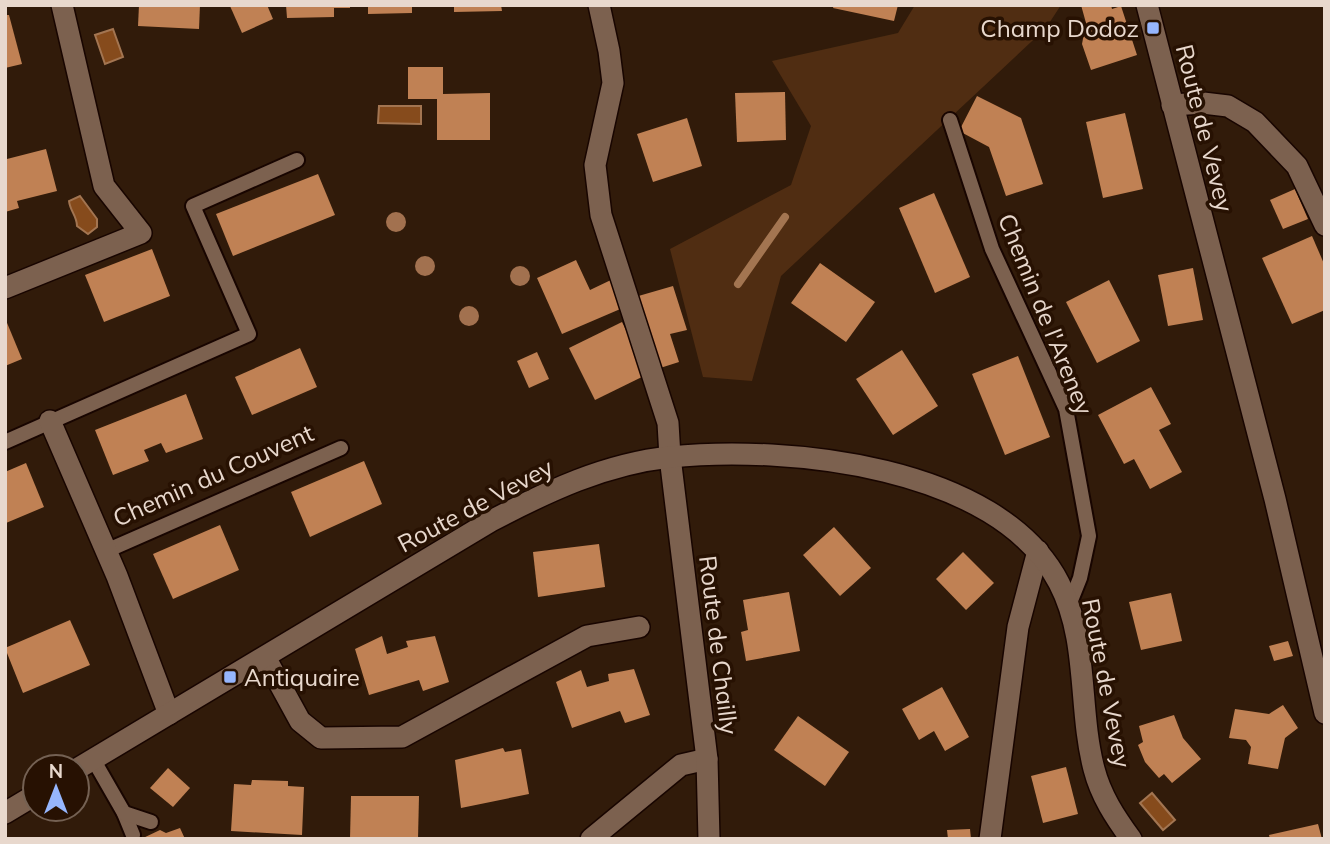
<svg xmlns="http://www.w3.org/2000/svg" width="1330" height="844" viewBox="0 0 1330 844" font-family="Mulish,sans-serif">
<rect width="100%" height="100%" fill="#311b0a"/>
<path fill="#502d12" d="M915 5H1061L1046 28 781 276 752 381 703 377 670 249 791 185 811 126 772 61 898 33Z"/>
<g fill="#864b1c" stroke="#a37551" stroke-width="2">
<path d="M113 29 123 57 105 64 95 35Z"/>
<path d="M379 106H421V124L378 123Z"/>
<path d="M80 196 97 219V227L88 234 77 226C77 216 70 211 69 201Z"/>
<path d="M1152 793 1175 820 1163 830 1140 803Z"/>
</g>
<g fill="none" stroke-linecap="round" stroke-linejoin="round">
<path stroke="#a37551" stroke-width="8" d="M738 284 785 217"/>
</g>
<g fill="#c08154">
<path d="M139 5H200L199 29 138 26Z"/>
<path d="M267 5 273 19 242 33 230 6Z"/>
<path d="M286 5H350V8H334V17L287 18Z"/>
<path d="M368 5H412V13L368 14Z"/>
<path d="M454 5H501L502 11 454 12Z"/>
<path d="M834 5H898L894 21 833 8Z"/>
<path d="M1081 5H1111L1112 9 1121 6 1137 55 1091 70 1082 44 1086 23Z"/>
<path d="M5 15H9L22 64 5 68Z"/>
<path d="M408 67H443V94L490 93V140H437V99H408Z"/>
<path d="M785 92 786 140 737 142 735 93Z"/>
<path d="M977 96 1021 118 1043 184 1006 196 989 147 959 131Z"/>
<path d="M1125 113 1143 189 1103 198 1086 122Z"/>
<path d="M687 118 702 166 653 182 637 134Z"/>
<path d="M46 149 57 191 17 201 19 208 5 212 7 159Z"/>
<path d="M318 174 335 215 233 256 216 214Z"/>
<path d="M1295 189 1308 219 1283 229 1270 200Z"/>
<path d="M934 193 970 277 935 293 899 208Z"/>
<path d="M1312 236 1325 266V310L1292 324 1262 258Z"/>
<path d="M152 249 170 296 104 322 85 275Z"/>
<path d="M576 260 590 290 613 279 625 307 562 334 537 278Z"/>
<path d="M820 263 875 302 846 342 791 303Z"/>
<path d="M1193 268 1203 320 1168 326 1158 275Z"/>
<path d="M1109 280 1140 341 1097 363 1066 302Z"/>
<path d="M673 286 687 330 670 334 679 362 657 369 635 297Z"/>
<path d="M5 318 22 359 5 366Z"/>
<path d="M622 322 648 374 595 400 569 348Z"/>
<path d="M300 348 317 387 252 415 235 377Z"/>
<path d="M902 350 938 406 893 435 856 379Z"/>
<path d="M537 352 549 379 529 388 517 361Z"/>
<path d="M1018 356 1050 437 1005 455 972 374Z"/>
<path d="M1151 387 1171 424 1159 430 1182 472 1150 489 1134 459 1124 464 1098 415Z"/>
<path d="M186 394 203 439 166 453 161 443 144 450 149 461 113 475 95 430Z"/>
<path d="M364 461 382 504 310 537 291 492Z"/>
<path d="M26 463 44 507 6 523 5 472Z"/>
<path d="M220 525 239 570 173 599 153 554Z"/>
<path d="M834 527 871 568 840 596 803 555Z"/>
<path d="M599 544 605 587 538 597 533 552Z"/>
<path d="M963 552 994 583 966 610 936 579Z"/>
<path d="M789 592 800 651 746 661 741 632 748 630 743 600Z"/>
<path d="M1171 593 1182 641 1141 650 1129 602Z"/>
<path d="M70 620 90 665 23 693 5 648Z"/>
<path d="M382 636 387 654 408 647 406 641 435 636 449 682 423 691 419 680 369 695 355 649Z"/>
<path d="M1288 641 1293 656 1274 661 1269 646Z"/>
<path d="M634 669 650 715 625 723 620 711 572 728 556 682 581 670 587 687 609 681 608 674Z"/>
<path d="M942 687 969 737 945 751 934 731 919 740 902 709Z"/>
<path d="M1283 705 1298 728 1285 738 1278 769 1248 764 1251 747 1246 740 1229 738 1235 709 1269 714Z"/>
<path d="M1174 715 1183 738 1201 759 1172 783 1164 774 1159 778 1145 762 1138 745 1143 742 1139 726Z"/>
<path d="M798 716 849 752 825 786 774 750Z"/>
<path d="M503 748 505 752 521 749 529 794 461 808 455 760Z"/>
<path d="M1066 767 1078 814 1043 823 1031 776Z"/>
<path d="M168 768 190 788 173 807 150 788Z"/>
<path d="M252 780 288 781V786L304 787 302 835 231 831 234 784 251 785Z"/>
<path d="M351 796H419L418 839H350Z"/>
<path d="M1318 824 1322 839H1270L1269 835Z"/>
<path d="M180 828 185 839H141L160 830 166 833Z"/>
<path d="M970 829 971 839H948L947 830Z"/>
</g>
<g fill="none" stroke-linecap="round" stroke-linejoin="round">
<g stroke="#180500" stroke-width="18">
<g id="service">
<path d="M950 120 992 249 1066 409 1089 536 1080 578 1068 608"/>
<path d="M5 442 249 334 193 206 297 160"/>
<path d="M106 551 341 448"/>
<path d="M93 759 124 813 133 835"/>
<path d="M124 813 151 822"/>
</g>
</g>
<g stroke="#180500" stroke-width="24">
<g id="minor">
<path d="M599 5 609 51 613 83 595 165 601 215 668 423 670 457"/>
<path d="M1172 105 1203 103 1228 106 1255 122 1297 166 1325 225"/>
<path d="M5 288 141 233 104 186 62 5"/>
<path d="M50 421 117 576 169 714"/>
<path d="M265 657 300 721 321 738 402 737 587 636 639 627"/>
<path d="M591 839 681 765 707 759"/>
<path d="M990 839 1018 627 1038 551"/>
</g>
</g>
<g stroke="#180500" stroke-width="24">
<g id="tertiary">
<path d="M1147 5 1275 499 1325 713"/>
<path d="M670 457 707 759 709 839"/>
<path d="M77 769 491 521C548 491 605 464 670 457 786 445 998 465 1059 583 1089 640 1078 708 1094 769 1101 796 1115 817 1131 839"/>
<path d="M5 813 35 795"/>
</g>
</g>
<use href="#service" stroke="#7c614f" stroke-width="14"/>
<use href="#minor" stroke="#7c614f" stroke-width="21"/>
<use href="#tertiary" stroke="#7c614f" stroke-width="21"/>
</g>
<g fill="#a2714f">
<circle cx="396" cy="222" r="10"/>
<circle cx="425" cy="266" r="10"/>
<circle cx="520" cy="276" r="10"/>
<circle cx="469" cy="316" r="10"/>
</g>
<g fill="#96b6fd" stroke="#271102" stroke-width="2.5">
<rect x="1146" y="21" width="14" height="14" rx="3.5"/>
<rect x="223" y="670" width="14" height="14" rx="3.5"/>
</g>
<g text-anchor="middle" dominant-baseline="central" stroke-width="7" stroke-linejoin="round" paint-order="stroke">
<g font-size="24" fill="#e8d8cd" stroke="#271102" text-anchor="end">
<text x="1139" y="28">Champ Dodoz</text>
<text x="244" y="677" text-anchor="start">Antiquaire</text>
</g>
<g font-size="24" fill="#e8d8cd" stroke="#271102">
<text transform="translate(1205 128) rotate(76)">Route de Vevey</text>
<text transform="translate(1046 314) rotate(68)">Chemin de l'Areney</text>
<text transform="translate(213 475) rotate(-24)">Chemin du Couvent</text>
<text transform="translate(475 505) rotate(-28)">Route de Vevey</text>
<text transform="translate(719 645) rotate(83)">Route de Chailly</text>
<text transform="translate(1107 683) rotate(79)">Route de Vevey</text>
</g>
</g>
<rect width="1330" height="844" fill="none" stroke="#e8d8cd" stroke-width="14"/>
<g transform="translate(56 788)"><circle r="33" fill="#271102" stroke="#746153" stroke-width="2"/>
<path d="M0-5L12 26L0 18L-12 26Z" fill="#96b6fd"/>
<text y="-10" font-size="19" font-weight="bold" text-anchor="middle" fill="#e8d8cd">N</text>
</g>
</svg>
